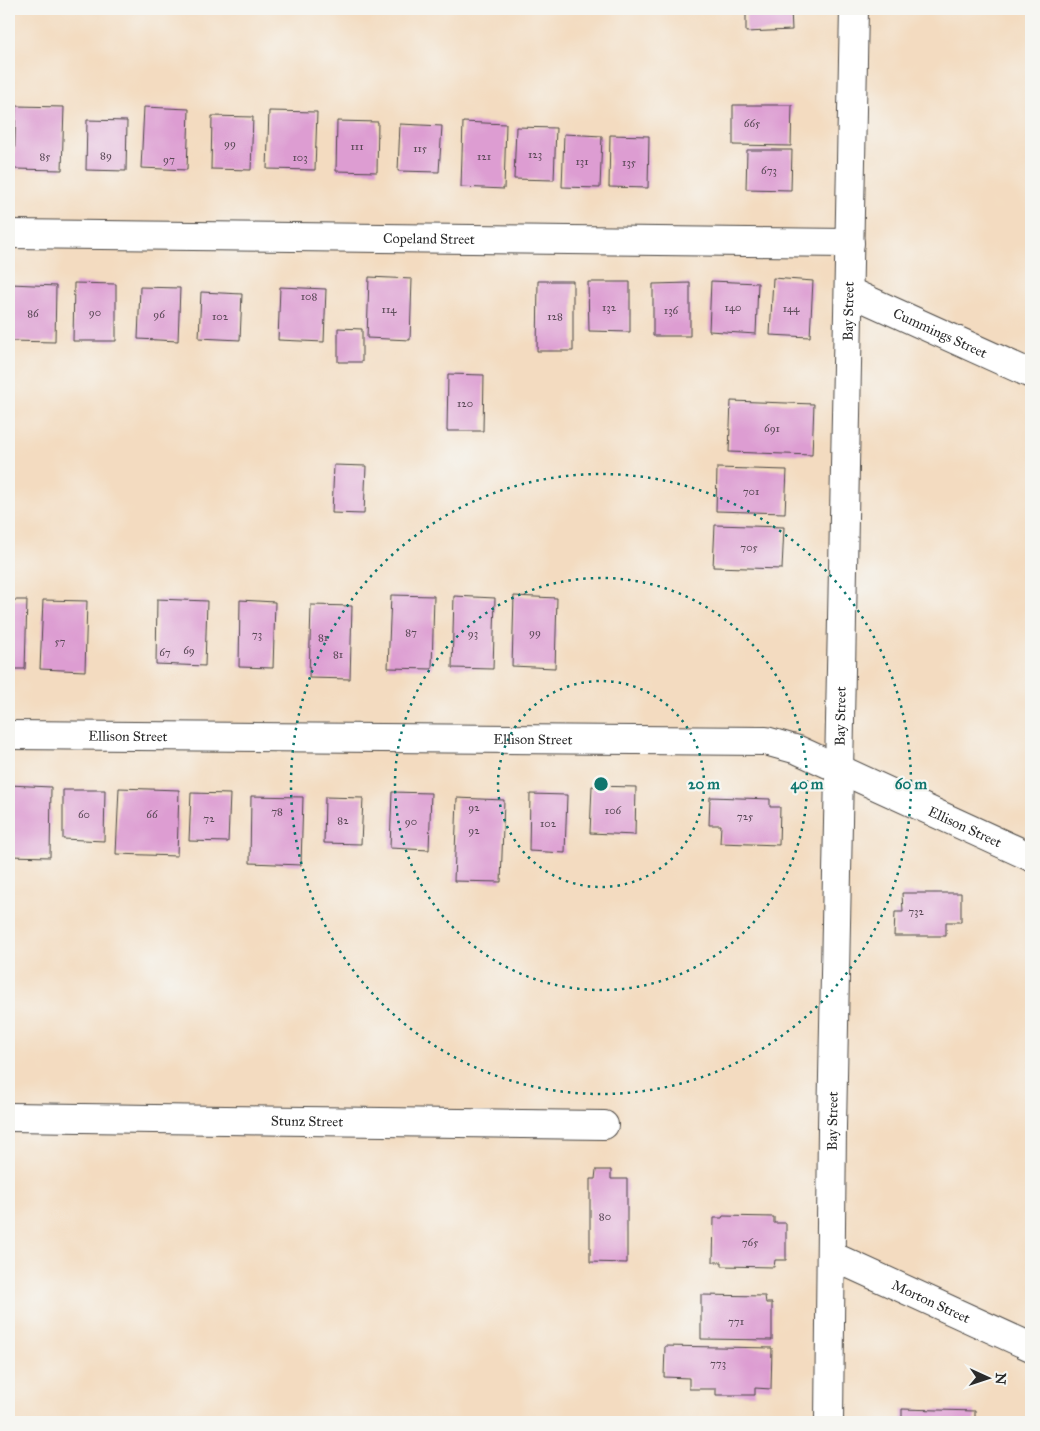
<svg xmlns="http://www.w3.org/2000/svg" width="1040" height="1431" viewBox="0 0 1040 1431" font-family="'IM FELL Great Primer',serif">
<rect width="100%" height="100%" fill="#f6f6f2"/>
<filter id="ink" filterUnits="userSpaceOnUse"><feTurbulence type="fractalNoise" baseFrequency=".02" numOctaves="2"/><feDisplacementMap in="SourceGraphic" scale="10" xChannelSelector="R" yChannelSelector="G"/><feConvolveMatrix kernelMatrix="1 2 1 2 8 2 1 2 1" color-interpolation-filters="sRGB"/></filter>
<filter id="wash" filterUnits="userSpaceOnUse"><feTurbulence type="fractalNoise" baseFrequency=".0096" numOctaves="4" result="noise"/><feDisplacementMap in="SourceGraphic" scale="20" xChannelSelector="R" yChannelSelector="G"/><feGaussianBlur stdDeviation="1.12" result="paint"/><feColorMatrix in="noise" values="0 0 0 0 0 0 0 0 0 0 0 0 0 0 0 0 0 1.4 0 .05"/><feComposite in="paint" operator="in"/></filter>
<g filter="url(#wash)">
<rect width="100%" height="100%" fill="#f3dbc0"/>
<g id="blocks">
<g fill="#dd9dd2">
<path d="M746 9H791L792 30 746 32Z"/>
<path d="M733 105H792L791 146 733 145Z"/>
<path d="M16 106 64 107 62 170 14 169Z"/>
<path d="M144 107 189 109 187 170 141 168Z"/>
<path d="M269 111 317 112 315 170 267 169Z"/>
<path d="M212 116 253 117 251 170 211 169Z"/>
<path d="M87 120 127 121 126 171 86 170Z"/>
<path d="M337 121 378 122 377 172 336 171Z"/>
<path d="M463 122 506 124 504 189 461 187Z"/>
<path d="M400 124 442 126 439 172 398 171Z"/>
<path d="M516 127 556 128 554 180 514 179Z"/>
<path d="M564 134 602 136 600 188 562 187Z"/>
<path d="M610 135 649 136 648 188 609 187Z"/>
<path d="M747 150H792L791 190 746 189Z"/>
<path d="M369 277 412 279 410 340 367 338Z"/>
<path d="M773 278 813 281 810 337 770 335Z"/>
<path d="M538 281H573V351H537Z"/>
<path d="M711 281 758 283 756 334 709 331Z"/>
<path d="M588 282H630V332L589 331Z"/>
<path d="M74 283 116 284V341H73Z"/>
<path d="M690 283V336H653V284Z"/>
<path d="M11 284 56 286 55 342 10 341Z"/>
<path d="M140 287 180 288 178 341 138 339Z"/>
<path d="M280 287 326 289 324 342 278 340Z"/>
<path d="M201 292 242 294 240 340 199 338Z"/>
<path d="M338 328 362 329V362H338Z"/>
<path d="M448 374 484 375 483 431H447Z"/>
<path d="M731 401 814 404 812 455 729 452Z"/>
<path d="M334 465 366 466 364 514 332 513Z"/>
<path d="M717 468 787 470 785 513 716 511Z"/>
<path d="M715 525 784 527 782 569 713 567Z"/>
<path d="M391 595 434 596 432 669 388 668Z"/>
<path d="M454 596 495 598 493 669 452 668Z"/>
<path d="M514 596 557 598 555 668 512 666Z"/>
<path d="M157 599 207 601 205 666 156 664Z"/>
<path d="M9 600H27L25 669H9Z"/>
<path d="M43 600 87 601 85 671 40 669Z"/>
<path d="M240 600 275 602 273 668 239 667Z"/>
<path d="M311 605 352 606 350 679 309 678Z"/>
<path d="M9 785 51 787 50 857 9 856Z"/>
<path d="M592 786 636 787 635 835 590 833Z"/>
<path d="M119 788 179 790 177 856 116 854Z"/>
<path d="M63 790H105L104 841 63 839Z"/>
<path d="M392 792 431 793 429 850 390 848Z"/>
<path d="M191 793 230 794 228 842 189 841Z"/>
<path d="M530 794 567 795 565 853 529 851Z"/>
<path d="M251 796 303 797 301 865 250 863Z"/>
<path d="M325 797 363 798 361 844 324 843Z"/>
<path d="M710 797 770 799V807H780L779 845 720 843 721 825H709Z"/>
<path d="M457 798 504 800 501 882 454 881Z"/>
<path d="M902 893H961V922H946V936H894L895 912H903Z"/>
<path d="M596 1170H611V1179H627V1263L590 1262V1179H595Z"/>
<path d="M723 1216 774 1217V1223H786V1260H775L774 1267 722 1266V1262H713L714 1218H722Z"/>
<path d="M701 1295 765 1296 766 1303H772V1340L701 1339Z"/>
<path d="M665 1346 772 1348 771 1389 755 1388V1395H716V1389H689V1378L664 1377Z"/>
<path d="M902 1409 975 1411V1422H902Z"/>
</g>
</g>
</g>
<g filter="url(#ink)">
<use href="#blocks" fill-opacity="0" stroke="#494541" stroke-width="1"/>
<g fill="none" stroke-linecap="round" stroke-linejoin="round">
<g stroke="#494541" stroke-width="30">
<g id="street">
<path id="s1" d="M9 234 850 243"/>
<path id="s2" d="M850 292 1031 374"/>
<path id="s3" d="M9 735 766 741 798 750 1031 857"/>
<path id="s4" d="M9 1117 604 1125"/>
<path id="s5" d="M832 1256 1031 1347"/>
</g>
</g>
<g stroke="#494541" stroke-width="30">
<g id="secondary">
<path id="s6" d="M829 1422 832 1127 854 9"/>
</g>
</g>
<use href="#street" stroke="#fff" stroke-width="28"/>
<use href="#secondary" stroke="#fff" stroke-width="28"/>
</g>
</g>
<g fill="none" stroke="#0f766e" stroke-width="2.5" stroke-dasharray="2.5 5">
<circle cx="601" cy="784" r="103"/>
<circle cx="601" cy="784" r="206"/>
<circle cx="601" cy="784" r="310"/>
</g>
<g text-anchor="middle" dominant-baseline="central" stroke-width="4.5" stroke-linejoin="round" paint-order="stroke">
<g font-size="11" fill="#584855">
<text x="752" y="123">665</text>
<text x="230" y="143">99</text>
<text x="357" y="146">111</text>
<text x="420" y="148">115</text>
<text x="535" y="154">123</text>
<text x="106" y="155">89</text>
<text x="45" y="156">85</text>
<text x="484" y="156">121</text>
<text x="300" y="157">103</text>
<text x="169" y="159">97</text>
<text x="582" y="161">131</text>
<text x="629" y="162">135</text>
<text x="769" y="170">673</text>
<text x="309" y="296">108</text>
<text x="609" y="307">132</text>
<text x="733" y="307">140</text>
<text x="791" y="308">144</text>
<text x="389" y="309">114</text>
<text x="671" y="310">136</text>
<text x="95" y="312">90</text>
<text x="33" y="313">86</text>
<text x="159" y="314">96</text>
<text x="220" y="316">102</text>
<text x="555" y="316">128</text>
<text x="465" y="403">120</text>
<text x="772" y="428">691</text>
<text x="751" y="491">701</text>
<text x="749" y="547">705</text>
<text x="411" y="632">87</text>
<text x="535" y="632">99</text>
<text x="473" y="633">93</text>
<text x="257" y="634">73</text>
<text x="323" y="637">81</text>
<text x="60" y="641">57</text>
<text x="189" y="650">69</text>
<text x="165" y="652">67</text>
<text x="338" y="654">81</text>
<text x="474" y="807">92</text>
<text x="613" y="810">106</text>
<text x="277" y="811">78</text>
<text x="84" y="814">60</text>
<text x="152" y="814">66</text>
<text x="745" y="816">725</text>
<text x="209" y="818">72</text>
<text x="343" y="820">82</text>
<text x="411" y="821">90</text>
<text x="548" y="823">102</text>
<text x="474" y="830">92</text>
<text x="916" y="911">732</text>
<text x="605" y="1216">80</text>
<text x="750" y="1242">765</text>
<text x="736" y="1321">771</text>
<text x="718" y="1363">773</text>
</g>
<g font-size="14" fill="#2b2b2b" stroke="#f6f6f2">
<text stroke="none"><textPath href="#s1" startOffset="420">Copeland Street</textPath></text>
<text stroke="none"><textPath href="#s6" startOffset="1111">Bay Street</textPath></text>
<text stroke="none"><textPath href="#s2" startOffset="99">Cummings Street</textPath></text>
<text stroke="none"><textPath href="#s6" startOffset="706">Bay Street</textPath></text>
<text stroke="none"><textPath href="#s3" startOffset="119">Ellison Street</textPath></text>
<text stroke="none"><textPath href="#s3" startOffset="524">Ellison Street</textPath></text>
<text stroke="none"><textPath href="#s3" startOffset="974">Ellison Street</textPath></text>
<text stroke="none"><textPath href="#s6" startOffset="301">Bay Street</textPath></text>
<text stroke="none"><textPath href="#s4" startOffset="298">Stunz Street</textPath></text>
<text stroke="none"><textPath href="#s5" startOffset="109">Morton Street</textPath></text>
</g>
</g>
<circle cx="601" cy="784" r="8" fill="#0f766e" stroke="#f6f6f2" stroke-width="2.5"/>
<g font-size="15" text-anchor="middle" font-weight="bold" fill="#0f766e" stroke="#f6f6f2" stroke-width="4.5" stroke-linejoin="round" paint-order="stroke">
<text x="704" y="789">20 m</text>
<text x="807" y="789">40 m</text>
<text x="911" y="789">60 m</text>
</g>
<rect width="1040" height="1431" fill="none" stroke="#f6f6f2" stroke-width="30"/>
<g transform="translate(988 1378) rotate(93)" stroke="#f6f6f2" stroke-width="4" paint-order="stroke">
<path d="M0-4L9 19L0 12L-9 19Z" fill="#2b2b2b"/>
<text y="-8" font-size="14" font-weight="bold" text-anchor="middle" fill="#2b2b2b">N</text>
</g>
</svg>
